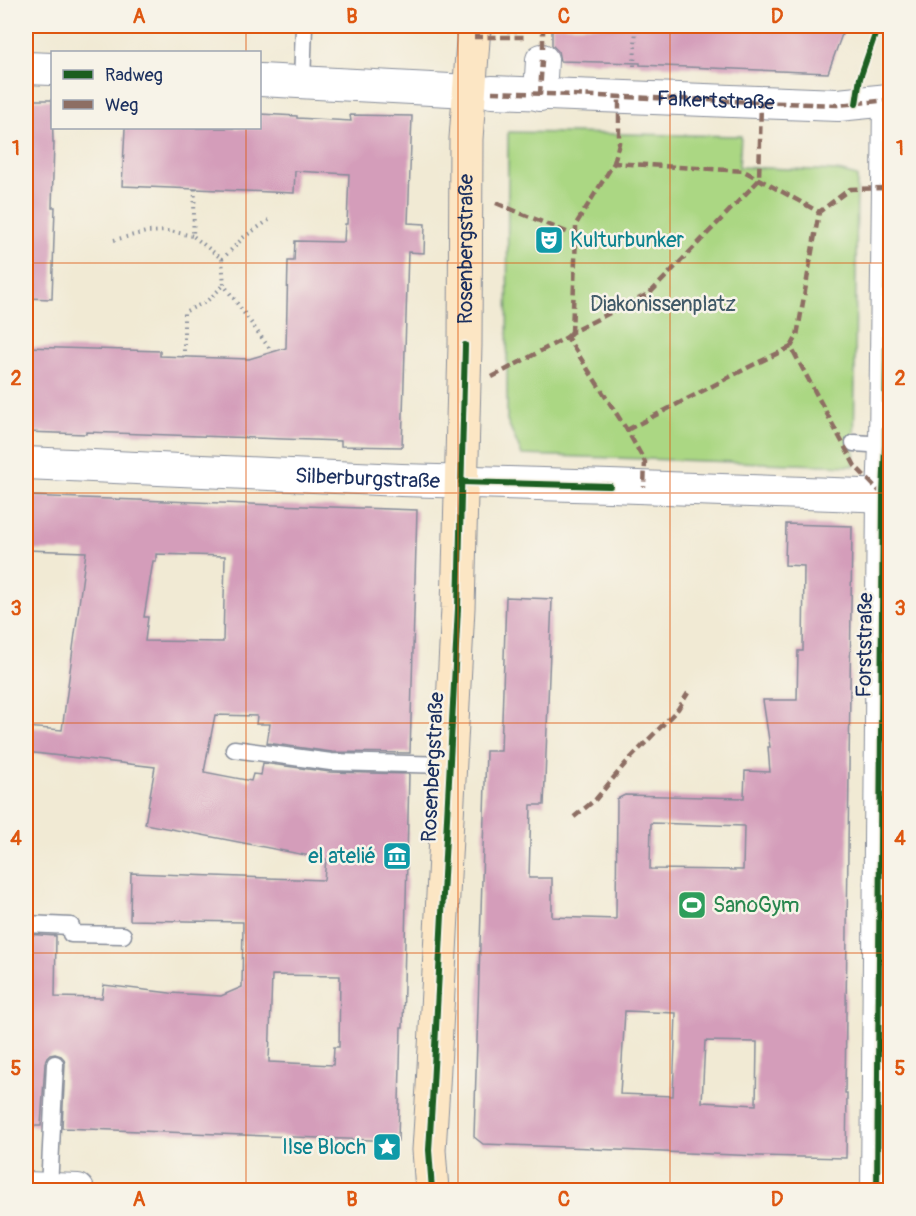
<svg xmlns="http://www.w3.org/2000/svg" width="916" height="1216" viewBox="0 0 916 1216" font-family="Pangolin,sans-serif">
<rect width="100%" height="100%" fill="#f7f3e8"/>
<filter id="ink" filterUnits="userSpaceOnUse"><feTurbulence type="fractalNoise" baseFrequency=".0167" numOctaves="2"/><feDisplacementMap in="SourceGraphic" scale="12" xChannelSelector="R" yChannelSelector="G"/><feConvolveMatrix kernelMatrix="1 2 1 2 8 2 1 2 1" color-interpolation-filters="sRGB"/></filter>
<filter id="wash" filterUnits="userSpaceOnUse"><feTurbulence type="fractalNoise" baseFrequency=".008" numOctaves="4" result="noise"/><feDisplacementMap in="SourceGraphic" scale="24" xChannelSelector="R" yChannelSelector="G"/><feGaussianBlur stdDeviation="1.35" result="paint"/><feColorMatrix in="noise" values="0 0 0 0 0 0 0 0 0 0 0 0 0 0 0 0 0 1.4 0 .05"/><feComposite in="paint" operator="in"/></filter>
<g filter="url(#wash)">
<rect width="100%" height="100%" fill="#f1ead4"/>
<path fill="#abd783" stroke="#638370" stroke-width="1.5" d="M508 132 741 136 739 167 838 171 857 176 854 466 522 455 507 420Z"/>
<g id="blocks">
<g fill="#d49dba" fill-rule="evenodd">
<path d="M552 26H845L828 73 640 65V63L560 61 558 51 552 45Z"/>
<path d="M26 100H52L53 142H54L52 207H55L52 299 26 298Z"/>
<path d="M260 114 297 116V118L351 121 350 115 412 116 408 223 425 224 424 253 408 252 402 447 341 446V441L86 432V434L26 432V347L160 351V356L249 359 286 348 288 261H294L295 241 344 242 345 224H347L349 174 295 171 294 193 122 186 125 128H260Z"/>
<path d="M26 496 417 510 410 753 332 752 267 743 270 724H256L257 716 215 715 204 772 251 781 253 774 261 775 263 763 330 772 409 774 403 1027H401L398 1141 62 1128 65 1064 64 1059 61 1056 55 1054 50 1055 46 1059 45 1063 41 1126H26V934L56 936 55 997 102 998 104 985 170 993 221 996 242 987 243 922 130 920 131 873 324 880 326 859 145 824 155 767 26 752V727L62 730 86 552 26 550ZM156 554 225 556 223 642 145 641 148 617H144L153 561H156ZM272 975 340 976 339 1047H334L333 1065 269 1062Z"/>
<path d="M786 524 852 526 845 1093H847L846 1158 759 1156 593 1149V1148L483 1144 474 1137 486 751H501L506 597 552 599 544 805H531L529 878H552V917L616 919 617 799 625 795 744 798 745 771 770 772 768 747H770L763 700H797L798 651H803L804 566 785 565ZM651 823 744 826 743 870 650 869ZM625 1011 676 1013 673 1096 620 1094ZM705 1041 757 1042 756 1105 702 1102Z"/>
</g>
</g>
</g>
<g filter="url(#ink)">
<use href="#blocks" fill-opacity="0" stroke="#868c99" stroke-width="1.5"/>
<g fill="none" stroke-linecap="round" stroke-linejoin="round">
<g stroke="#868c99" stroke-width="19">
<g id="lane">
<path d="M302 82 304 26"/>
<path d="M854 443 885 445"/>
<path d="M234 749 331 762 449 765"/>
<path d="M26 924 71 926V934L123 935"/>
<path d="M49 1189 55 1064"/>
</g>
</g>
<g stroke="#868c99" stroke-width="34">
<g id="street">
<path d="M26 68 52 69"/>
<path d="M260 80 469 91"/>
<path d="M492 92 838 105 889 100 885 445 883 495 877 1190"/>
<path d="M540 95 542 60"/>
<path id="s1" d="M26 463 401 480 610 486 890 496"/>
<path d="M26 1188 78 1190"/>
</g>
</g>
<g stroke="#868c99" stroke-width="35">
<g id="secondary">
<path id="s2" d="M432 1190 429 1150 433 1086 458 608 465 345 466 139 474 26"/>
</g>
</g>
<g stroke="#868c99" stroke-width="4" stroke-dasharray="1.5 4.5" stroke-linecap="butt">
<path d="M634 66 636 26"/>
<path d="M195 189 193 236 222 259 224 285 272 352"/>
<path d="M114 240 146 232 170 231 193 236"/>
<path d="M222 259 244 237 269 220"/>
<path d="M184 357V312L206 302 224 285"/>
</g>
<use href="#lane" stroke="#fff" stroke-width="16"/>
<use href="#street" stroke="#fff" stroke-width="32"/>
<use href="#secondary" stroke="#fce6c4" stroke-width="33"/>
<g stroke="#8d6e63" stroke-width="4.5" stroke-dasharray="9 4.5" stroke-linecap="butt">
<path d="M474 37H526"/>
<path d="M543 48V26"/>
<path id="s3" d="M492 92 838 105 889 100"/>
<path d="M540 95 542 60"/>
<path d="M614 163 619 143V97"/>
<path d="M496 203 576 236 572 332"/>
<path d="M576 236V224L614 163 744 171 819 212"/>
<path d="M567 337 572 332 650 293 759 180 761 102"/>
<path d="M791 347 797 336 819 212 850 189 889 188"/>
<path d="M492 377 567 337 627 430 645 462 644 487"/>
<path d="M627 430 753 365 791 347 855 466 883 495"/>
<path d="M574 817 596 799 625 764 678 709 688 693"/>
</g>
<g stroke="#f7f3e8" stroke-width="10">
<g id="cycleway">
<path d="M856 104 860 78 878 26"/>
<path d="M461 482 610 486"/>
<path d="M432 1190 429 1150 433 1086 458 608 465 345"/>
<path d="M877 1190 883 495 885 445 889 100"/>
</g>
</g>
<use href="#cycleway" stroke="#1b5e20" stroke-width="6"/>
</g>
</g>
<path fill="none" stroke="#de5710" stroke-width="1.5" stroke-opacity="0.55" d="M246 26V52M458 26V1190M670 26V1190M246 128V1190M26 263H890M26 493H890M26 723H890M26 953H890"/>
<defs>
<g id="theatre-square" transform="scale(1.5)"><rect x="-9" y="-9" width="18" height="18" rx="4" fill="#0f9aa8" stroke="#f7f3e8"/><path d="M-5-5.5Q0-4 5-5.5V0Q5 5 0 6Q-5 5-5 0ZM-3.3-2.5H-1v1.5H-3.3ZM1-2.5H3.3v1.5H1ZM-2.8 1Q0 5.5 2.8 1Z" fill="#fff"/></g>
<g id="museum-square" transform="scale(1.5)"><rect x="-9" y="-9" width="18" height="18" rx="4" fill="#0f9aa8" stroke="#f7f3e8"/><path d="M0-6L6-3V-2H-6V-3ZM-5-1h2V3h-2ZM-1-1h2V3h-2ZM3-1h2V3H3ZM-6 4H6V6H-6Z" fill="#fff"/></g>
<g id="stadium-square" transform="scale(1.5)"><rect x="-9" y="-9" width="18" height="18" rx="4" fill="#2e9e5b" stroke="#f7f3e8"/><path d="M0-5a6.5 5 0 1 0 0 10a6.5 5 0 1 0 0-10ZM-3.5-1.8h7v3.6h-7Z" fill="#fff"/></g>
<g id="sight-square" transform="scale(1.5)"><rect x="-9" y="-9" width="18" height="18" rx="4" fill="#0f9aa8" stroke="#f7f3e8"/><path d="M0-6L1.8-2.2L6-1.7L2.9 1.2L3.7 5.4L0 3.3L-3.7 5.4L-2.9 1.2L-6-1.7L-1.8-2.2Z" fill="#fff"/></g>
</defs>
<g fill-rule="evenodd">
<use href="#theatre-square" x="549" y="240"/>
<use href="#museum-square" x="397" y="856"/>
<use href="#stadium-square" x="692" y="905"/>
<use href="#sight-square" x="387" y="1147"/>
</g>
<g text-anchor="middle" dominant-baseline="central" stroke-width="5" stroke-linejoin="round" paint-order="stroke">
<g font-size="21" fill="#1b2f5e" stroke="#f7f3e8">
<text stroke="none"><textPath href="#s3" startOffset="224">Falkertstraße</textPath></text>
<text stroke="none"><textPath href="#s2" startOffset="942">Rosenbergstraße</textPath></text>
<text stroke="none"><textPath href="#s1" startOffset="342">Silberburgstraße</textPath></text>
<text transform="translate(865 645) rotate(-89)">Forststraße</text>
<text transform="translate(433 767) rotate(-87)">Rosenbergstraße</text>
</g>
<g font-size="21" fill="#0d838f" stroke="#f7f3e8" text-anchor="end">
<text x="570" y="240" text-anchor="start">Kulturbunker</text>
<text x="376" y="856">el atelié</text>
<text x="366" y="1147">Ilse Bloch</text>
</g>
<g font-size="21" fill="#3f5967" stroke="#f7f3e8">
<text x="663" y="304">Diakonissenplatz</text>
</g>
<g font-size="21" fill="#27864d" stroke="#f7f3e8" text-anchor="start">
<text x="713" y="905">SanoGym</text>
</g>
</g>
<rect width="916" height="1216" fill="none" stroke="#f7f3e8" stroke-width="66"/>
<rect x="51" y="51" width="210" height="78" fill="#f7f3e8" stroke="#9fa5b1" stroke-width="1.5"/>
<rect x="63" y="70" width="30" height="9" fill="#1b5e20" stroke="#9fa5b1" stroke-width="1.5"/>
<text x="105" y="81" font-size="18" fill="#1b2f5e">Radweg</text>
<rect x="63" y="100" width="30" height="9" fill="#8d6e63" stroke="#9fa5b1" stroke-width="1.5"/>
<text x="105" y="111" font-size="18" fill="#1b2f5e">Weg</text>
<rect x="33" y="33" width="850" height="1150" fill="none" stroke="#de5710" stroke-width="2"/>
<g font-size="20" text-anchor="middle" font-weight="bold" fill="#de5710">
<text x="139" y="23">A</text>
<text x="352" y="23">B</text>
<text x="564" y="23">C</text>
<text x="777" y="23">D</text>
<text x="16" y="155">1</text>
<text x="900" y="155">1</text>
<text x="16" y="385">2</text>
<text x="900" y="385">2</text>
<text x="16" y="615">3</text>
<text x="900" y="615">3</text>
<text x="16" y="845">4</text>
<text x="900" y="845">4</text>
<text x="16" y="1075">5</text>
<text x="900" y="1075">5</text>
<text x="139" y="1206">A</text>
<text x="352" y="1206">B</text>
<text x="564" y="1206">C</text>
<text x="777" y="1206">D</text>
</g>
</svg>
